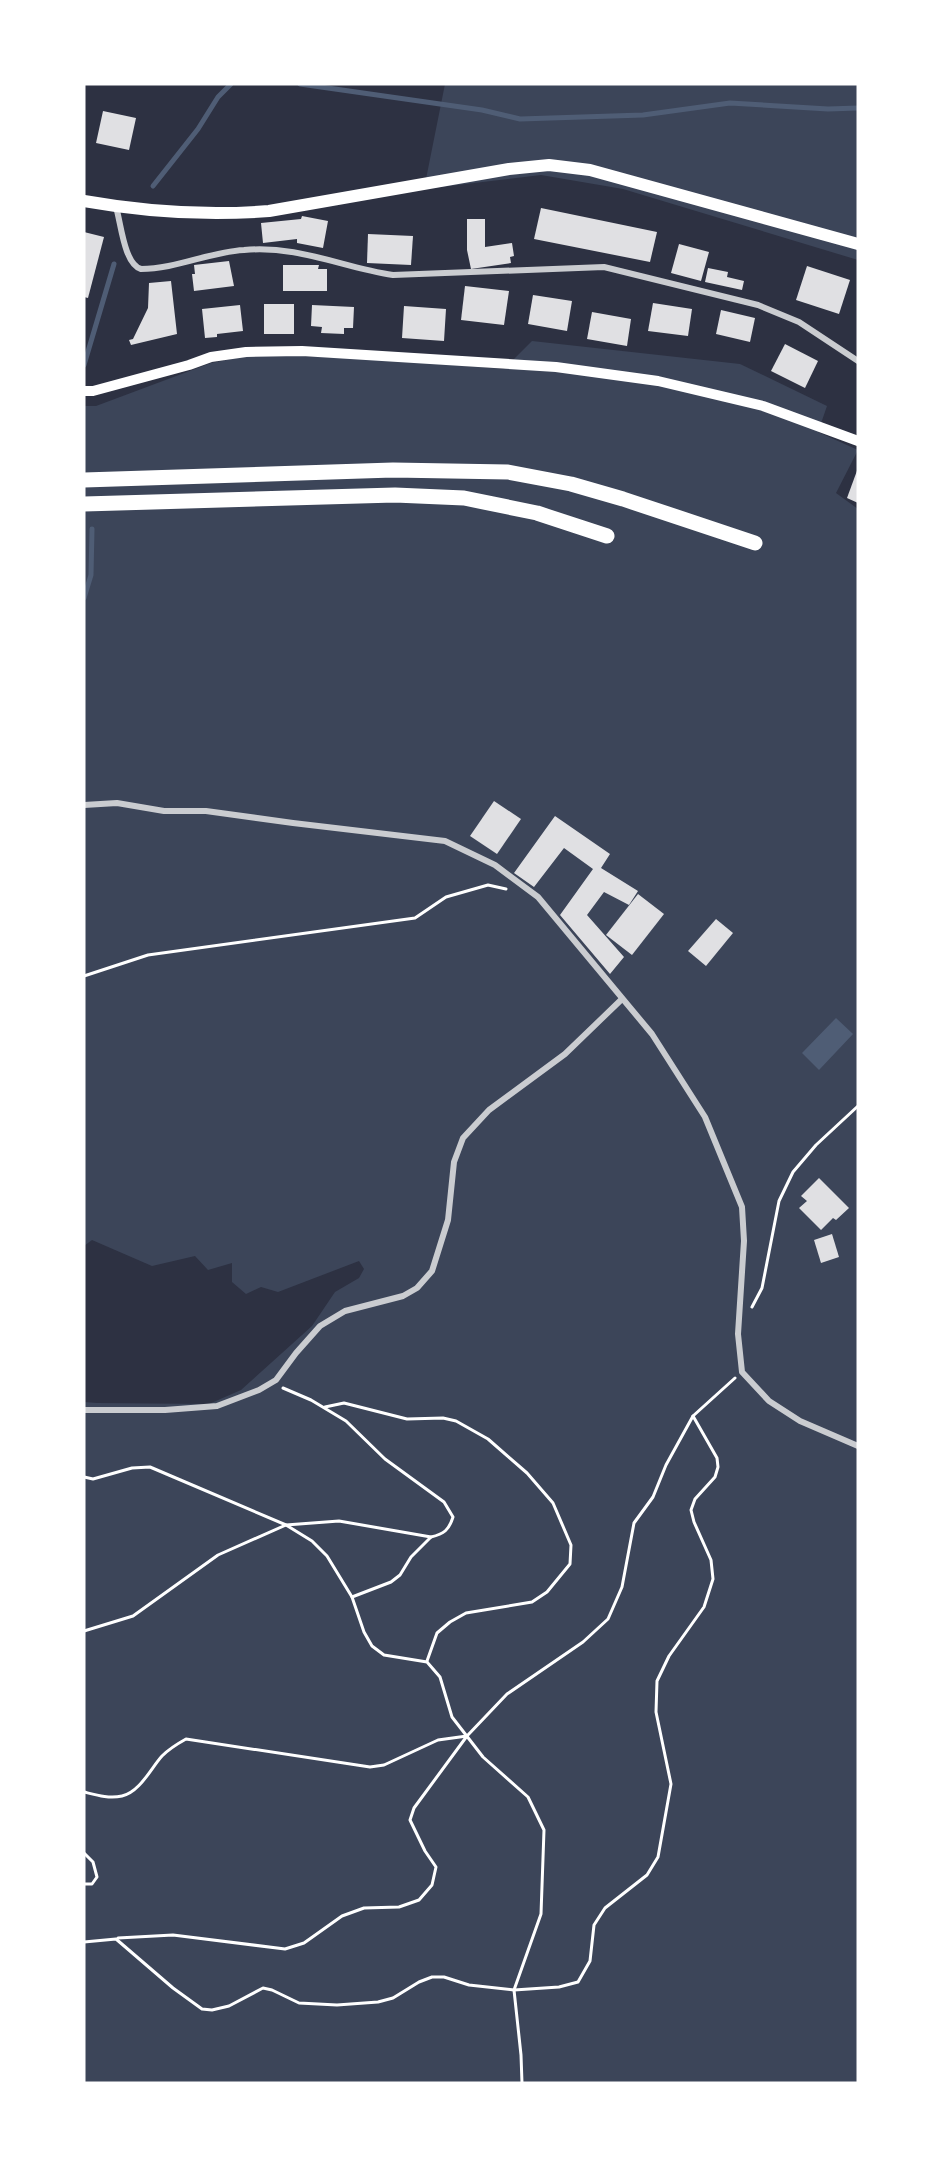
<svg xmlns="http://www.w3.org/2000/svg" width="942" height="2167" viewBox="0 0 942 2167" font-family="Overpass,sans-serif">
<rect width="100%" height="100%" fill="#2d3142"/>
<g fill="#3c4559">
<path d="M445 84H858V260L623 189 541 175 424 189Z"/>
<path d="M532 341 740 364 827 406 818 432 858 450 836 493 858 509V2083H84V1402L97 1403 209 1404 241 1390 312 1326 335 1292 359 1278 364 1269 359 1261 278 1292 261 1287 246 1294 232 1282V1263L208 1270 195 1256 152 1266 92 1240 84 1246V406H96L211 363 257 354 387 360 504 369Z"/>
</g>
<path fill="#4f5d75" d="M836 1018 853 1034 819 1070 802 1053Z"/>
<g fill="none" stroke-linecap="round" stroke-linejoin="round">
<g stroke="#4f5d75" stroke-width="5">
<path d="M300 84 482 110 520 119 643 115 730 103 828 109 858 108"/>
<path d="M153 186 198 129 218 97 231 84"/>
<path d="M84 365 114 264"/>
<path d="M84 598 91 575 92 529"/>
</g>
</g>
<g fill="#e0e0e3">
<path d="M103 111 136 118 129 150 96 143Z"/>
<path d="M541 208 657 232 650 262 534 239Z"/>
<path d="M302 216 328 221 323 248 297 243V239L263 243 261 223 301 219Z"/>
<path d="M467 219H485V247L512 243 514 256 510 257 511 263 471 269 467 250Z"/>
<path d="M84 232 104 237 88 298 84 297Z"/>
<path d="M368 234 413 236 411 265 367 263Z"/>
<path d="M679 244 709 252 701 281 671 273Z"/>
<path d="M229 261 234 286 194 291 192 274H195L194 265Z"/>
<path d="M283 265H319L318 269H327V291H283Z"/>
<path d="M807 266 850 280 839 314 796 300Z"/>
<path d="M708 268 728 272 727 277 744 281 742 290 705 282Z"/>
<path d="M171 281 177 334 131 345 129 340 133 339 148 308 149 283Z"/>
<path d="M465 286 509 291 504 325 461 320Z"/>
<path d="M533 295 572 301 567 331 528 324Z"/>
<path d="M653 303 692 309 688 336 648 331Z"/>
<rect x="264" y="304" width="30" height="30"/>
<path d="M240 305 243 331 217 334V337L205 338 202 309Z"/>
<path d="M312 305 354 307 353 328H344V334L321 333 322 327 311 326Z"/>
<path d="M404 306 446 309 444 341 402 338Z"/>
<path d="M721 310 755 318 750 342 716 334Z"/>
<path d="M592 312 631 319 627 346 587 339Z"/>
<path d="M785 344 818 361 805 388 771 371Z"/>
<path d="M858 468V503L847 498Z"/>
<path d="M494 801 521 819 497 854 470 836Z"/>
<path d="M555 816 610 854 601 868 638 891 629 905 604 892 587 915 624 957 610 974 560 915 593 869 564 848 534 887 514 873Z"/>
<path d="M638 894 664 914 632 955 606 935Z"/>
<path d="M716 919 733 933 706 966 688 951Z"/>
<path d="M819 1178 849 1208 836 1220 833 1218 821 1230 799 1208 807 1201 801 1196Z"/>
<path d="M832 1234 839 1257 821 1263 814 1240Z"/>
</g>
<g fill="none" stroke-linecap="round" stroke-linejoin="round">
<g stroke="#fff" stroke-width="3">
<path d="M84 976 148 955 415 918 446 897 488 885 506 889"/>
<path d="M752 1307 762 1288 779 1201 793 1172 816 1145 858 1106"/>
<path d="M325 1407 344 1403 407 1419 443 1418 456 1421 488 1439 527 1473 553 1503 571 1545 570 1564 547 1592 532 1602 466 1613 450 1622 437 1633 427 1661"/>
<path d="M84 1477 93 1479 132 1468 150 1467 286 1525 312 1541 327 1556 352 1597 364 1632 372 1646 384 1655 427 1662 440 1677 452 1717 483 1757 528 1797 544 1830 541 1914 514 1990 521 2055 522 2083"/>
<path d="M352 1597 391 1582 400 1575 411 1557 431 1537"/>
<path d="M84 1631 133 1616 218 1555 286 1525 339 1521 431 1537C444 1534 449 1530 453 1517L444 1502 385 1459 346 1421 311 1400 283 1388"/>
<path d="M84 1792C96 1795 109 1799 122 1796 140 1792 151 1768 162 1756 169 1749 177 1744 186 1739L370 1767 384 1765 438 1740 467 1736"/>
<path d="M84 1853 93 1862 97 1877 92 1884H84"/>
<path d="M118 1938 173 1935 285 1949 304 1943 342 1916 364 1908 399 1907 419 1900 432 1885 436 1867 425 1851 410 1820 414 1808 467 1736 507 1694 583 1642 608 1619 622 1587 634 1523 653 1497 666 1465 693 1416 735 1378"/>
<path d="M84 1942 116 1939 173 1988 202 2009 212 2010 229 2006 263 1988 272 1990 299 2003 337 2005 378 2002 393 1998 419 1982 432 1977H444L469 1985 514 1990 559 1987 578 1982 590 1961 594 1925 605 1908 647 1875 658 1857 671 1784 656 1712 657 1681 669 1656 704 1607 713 1579 711 1560 694 1522 691 1510 695 1499 715 1477 718 1467 717 1458 693 1416"/>
</g>
<g stroke="#caccd0" stroke-width="6">
<path d="M116 207C121 223 124 264 141 269 176 269 209 252 244 250 298 245 341 267 393 275L604 267 758 305 799 322 858 361"/>
<path d="M84 805 117 803 164 811H206L293 823 445 841 495 865 538 897 652 1034 705 1117 742 1207 744 1241 738 1334 742 1372 769 1401 800 1421 858 1446"/>
<path d="M84 1410H165L217 1406 259 1390 276 1380 296 1353 320 1326 345 1311 403 1296 417 1288 432 1271 448 1220 454 1162 463 1138 489 1110 565 1054 622 999"/>
</g>
<path stroke="#fff" stroke-width="10" d="M84 391H93L189 365 211 357 246 352 302 351 556 367 658 381 763 406 858 441"/>
<path stroke="#fff" stroke-width="12" d="M84 201C146 212 206 216 269 211L509 169 549 165 590 170 858 244"/>
<g stroke="#fff" stroke-width="15">
<path d="M84 480 393 470 508 472 571 484 623 499 755 543"/>
<path d="M84 504 395 495 464 498 537 513 607 536"/>
</g>
</g>
<rect width="942" height="2167" fill="none" stroke="#ffffff" stroke-width="171"/>
</svg>
